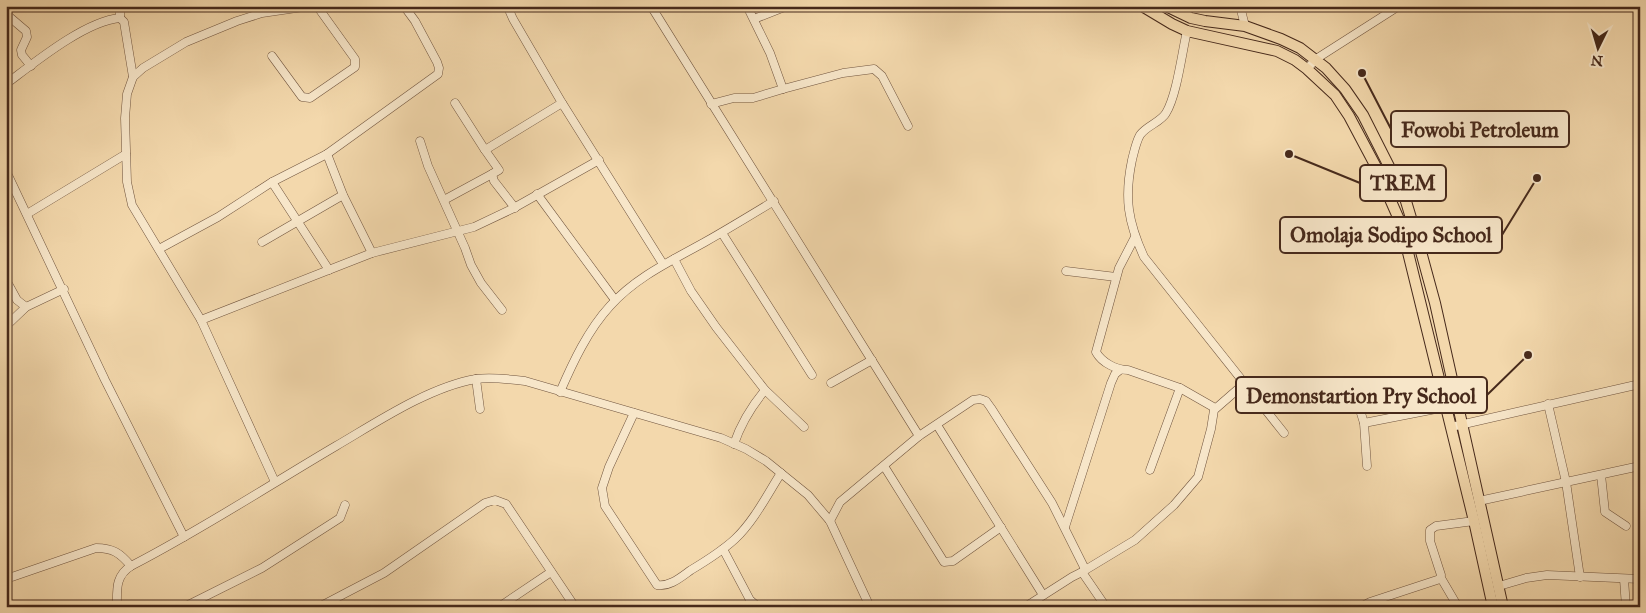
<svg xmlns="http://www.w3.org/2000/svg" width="1646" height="613" viewBox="0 0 1646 613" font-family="'IM FELL Great Primer',serif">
<rect width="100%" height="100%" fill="#f3d8ac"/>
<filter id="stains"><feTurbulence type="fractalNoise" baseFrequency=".004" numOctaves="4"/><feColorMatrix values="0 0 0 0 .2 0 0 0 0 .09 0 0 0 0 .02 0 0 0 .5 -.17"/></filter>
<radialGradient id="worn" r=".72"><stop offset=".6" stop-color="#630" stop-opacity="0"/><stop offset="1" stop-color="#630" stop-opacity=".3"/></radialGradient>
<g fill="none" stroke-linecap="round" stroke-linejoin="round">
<g stroke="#71553f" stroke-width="9">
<g id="minor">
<path d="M511 6 509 10 513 19 562 103 663 264"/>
<path d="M651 6 919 436"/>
<path d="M747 6 770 53 783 89"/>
<path d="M1240 6 1245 26"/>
<path d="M6 14 26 31 27 37 21 50 22 55 31 66"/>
<path d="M120 18V6"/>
<path d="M754 19 787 6"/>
<path d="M1187 31C1182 52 1177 95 1166 113 1161 122 1146 126 1140 135 1136 142 1134 152 1132 160 1124 198 1128 222 1144 257L1284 433"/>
<path d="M272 56 302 97 310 98 355 67V59L317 6"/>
<path d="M1307 69 1316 59 1399 6"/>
<path d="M6 84C34 63 85 21 120 18L124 22 133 77"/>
<path d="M455 103 485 150 499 170 492 174 494 181 515 208"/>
<path d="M711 104 734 98H753L783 89 843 73 874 69 882 76 908 126"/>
<path d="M420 141 428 166 465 248 471 265 481 283 502 310"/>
<path d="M485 150 562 103"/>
<path d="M327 154 343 195 372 253"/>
<path d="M6 171 105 380 184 537"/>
<path d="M272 182 329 270"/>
<path d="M537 194 615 300"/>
<path d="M444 200 492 174"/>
<path d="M27 214 126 154"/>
<path d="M722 233 812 375"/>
<path d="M1135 237 1119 268 1096 352C1102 363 1117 370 1128 370L1180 388 1215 408"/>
<path d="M262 242 343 195"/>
<path d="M159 249 218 217 272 182 327 154 438 74 439 68 437 62 415 21 404 6"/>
<path d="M674 259 691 291 716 327 765 390 804 427"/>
<path d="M1066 271 1116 277"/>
<path d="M6 280 17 300 26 307"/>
<path d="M201 320 372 253 474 227 512 209 599 160"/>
<path d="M6 326 26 307 64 289"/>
<path d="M476 379 480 409"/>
<path d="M831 383 872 360"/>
<path d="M1352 384 1364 423 1367 466"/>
<path d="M560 392C573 362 588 330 610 306 636 277 671 261 705 242 728 229 751 215 774 201"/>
<path d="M1548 404 1566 482 1580 577"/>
<path d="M634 413 609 467 602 488 605 506 657 585C670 587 681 577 691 570 706 561 722 551 735 539 754 521 767 495 781 473"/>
<path d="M1364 423 1446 407"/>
<path d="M937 425 1043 595"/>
<path d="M1451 427 1640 384"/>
<path d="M734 444C741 423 751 407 765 390"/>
<path d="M6 459 7 461"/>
<path d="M884 466 944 562 953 561 1001 527"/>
<path d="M1150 470 1180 388"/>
<path d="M1601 475 1605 512 1626 526"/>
<path d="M275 482 201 320 132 205 127 182 125 118 127 94 133 77 143 68 186 42 237 21 262 13 310 6"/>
<path d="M1479 501 1640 466"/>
<path d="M830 521 840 502 919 436 973 400 980 399 986 401 991 408 1052 503 1085 569"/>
<path d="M1065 527 1111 383 1115 374 1120 370"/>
<path d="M723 549 750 600 757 606H770"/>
<path d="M1082 572 1106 607"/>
<path d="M1441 578 1458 607"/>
<path d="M6 579 96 548C113 548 120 553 131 566"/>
<path d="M1624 579 1626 607"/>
<path d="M1499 586 1526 578 1547 575 1640 579"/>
<path d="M117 607C117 590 115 576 131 566 201 530 268 486 336 446 377 422 429 387 476 379 492 377 509 379 525 381L721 438 746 449 766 461 808 495 830 521 870 607"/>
<path d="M184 607 262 568 340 518 345 505"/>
<path d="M319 607 384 573 485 503 495 500 506 504 575 607"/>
<path d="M499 607 551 572"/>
<path d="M1025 607 1072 577 1082 572 1135 540 1174 505 1198 477 1211 429 1214 410 1245 383"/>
<path d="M1361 607 1370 602 1440 579 1441 575 1430 541V530L1436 526 1474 521"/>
</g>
</g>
<g stroke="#46291b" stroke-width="12">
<g id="major">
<path d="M1142 6 1172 24 1187 31 1277 51 1295 60 1307 69 1335 95 1349 116 1375 165 1401 224 1474 521 1493 607"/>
<path d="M1166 6 1191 18 1205 21 1245 26 1281 39 1300 48 1326 68 1345 89 1363 115 1405 198 1420 248 1435 303 1503 607"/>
</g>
</g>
<use href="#minor" stroke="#f7e6c9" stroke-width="8"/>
<use href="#major" stroke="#f3d8ac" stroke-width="10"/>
</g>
<path fill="none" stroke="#46291b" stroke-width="2" d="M1362 73L1391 129M1289 154L1360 183M1537 178L1502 235M1528 355L1487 395"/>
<g fill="#46291b" stroke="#f7e6c9" stroke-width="2">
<circle cx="1362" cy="73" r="5"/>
<circle cx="1289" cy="154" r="5"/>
<circle cx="1537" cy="178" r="5"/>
<circle cx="1528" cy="355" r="5"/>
</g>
<g fill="#f7e6c9" stroke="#46291b" stroke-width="2">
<rect x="1391" y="111" width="178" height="36" rx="5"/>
<rect x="1360" y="165" width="86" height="36" rx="5"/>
<rect x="1280" y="217" width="222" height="36" rx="5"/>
<rect x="1236" y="377" width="251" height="36" rx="5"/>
</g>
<g font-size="21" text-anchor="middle" font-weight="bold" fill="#46291b">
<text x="1480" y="137">Fowobi Petroleum</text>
<text x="1403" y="190">TREM</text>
<text x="1391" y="242">Omolaja Sodipo School</text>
<text x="1361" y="403">Demonstartion Pry School</text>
</g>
<rect width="1646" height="613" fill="none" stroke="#f3d8ac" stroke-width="25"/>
<rect x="8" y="8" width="1631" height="598" fill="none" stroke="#46291b" stroke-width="2.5"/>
<rect x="12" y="12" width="1621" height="588" fill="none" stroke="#46291b"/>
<g transform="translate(1598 48) rotate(185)" stroke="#f7e6c9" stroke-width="4" paint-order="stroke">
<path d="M0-4L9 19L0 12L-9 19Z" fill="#46291b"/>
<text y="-8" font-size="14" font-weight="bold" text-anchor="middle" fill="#46291b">N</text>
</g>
<rect width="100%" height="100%" filter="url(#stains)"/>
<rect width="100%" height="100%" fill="url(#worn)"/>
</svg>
